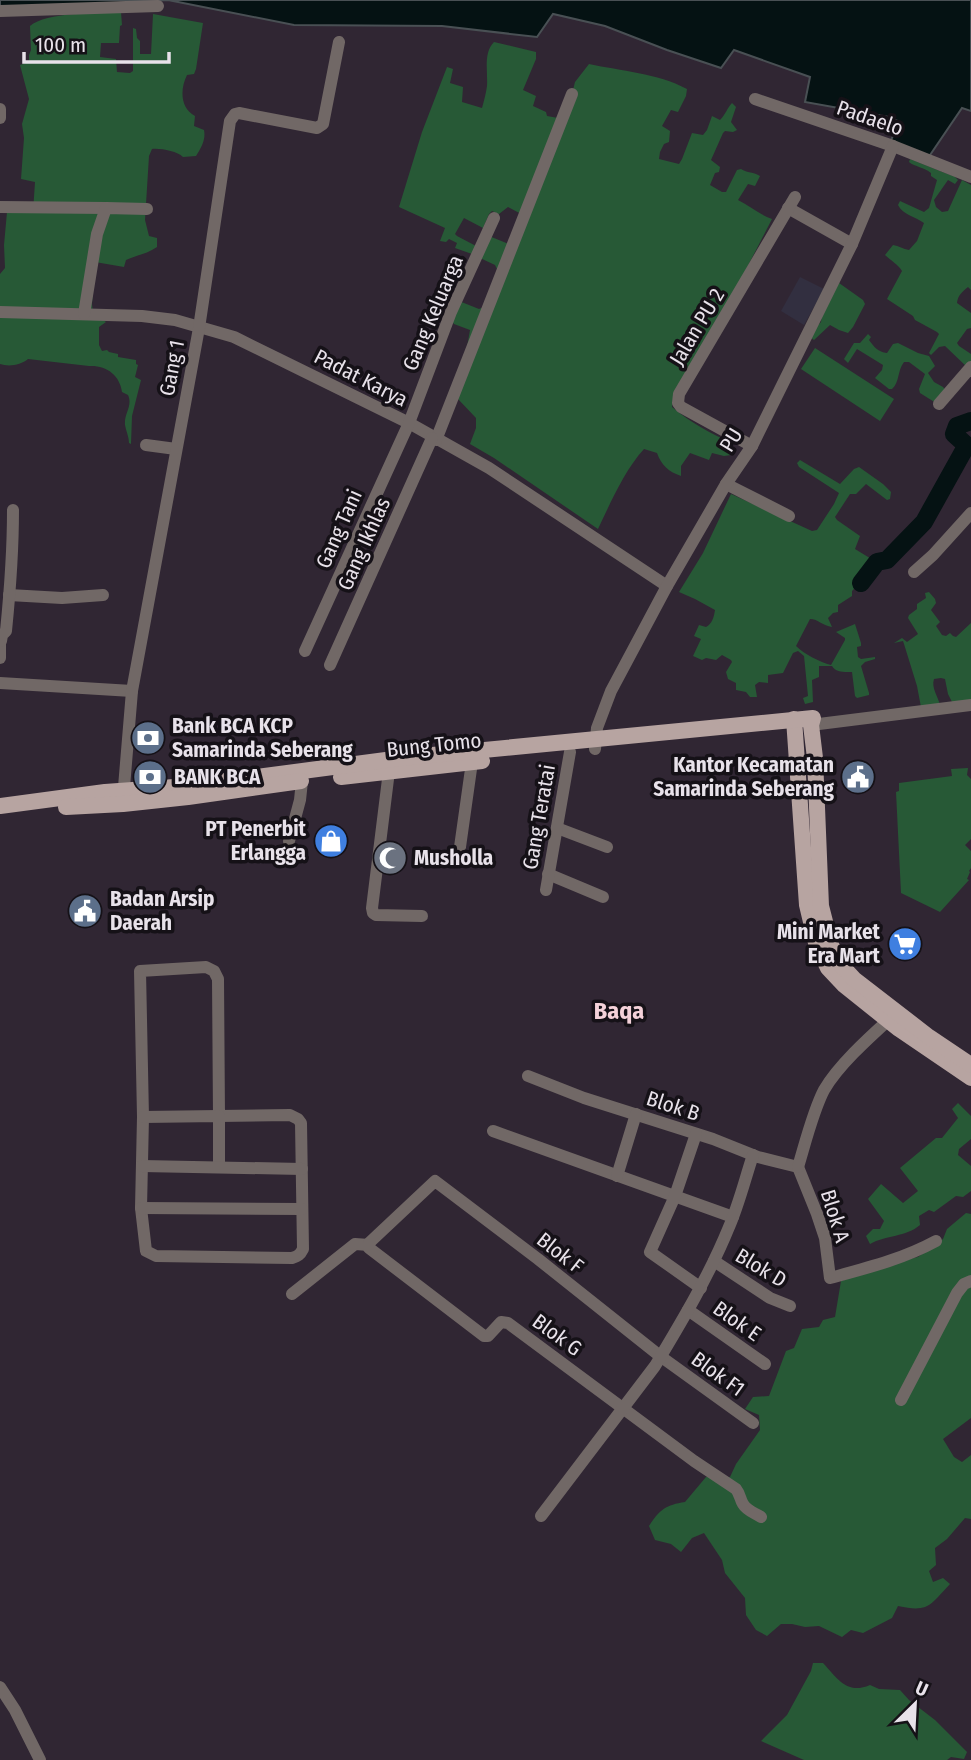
<svg xmlns="http://www.w3.org/2000/svg" width="971" height="1760" viewBox="0 0 971 1760" font-family="'Fira Sans Condensed',sans-serif">
<rect width="100%" height="100%" fill="#302633"/>
<path fill="#322f40" d="M800 277 824 289 804 325 781 311Z"/>
<g fill="#275936">
<path d="M121 12 122 25 120 26 119 43H101L100 57 116 59 117 72 130 73 133 71V28L136 29 137 38 140 41V54H151L153 14 203 23 196 69 194 74 187 75C180 89 180 108 195 116L194 126 204 130C206 140 201 148 196 156L183 157C177 151 160 148 152 149L149 156 145 220 149 236 157 238V247C147 254 137 255 126 260L124 267 95 262 92 304 93 313 106 322 99 327V345L102 351 107 350 109 352 118 354V357L136 360V364L138 365 135 377 141 380 132 416 131 444 129 443C129 437 126 431 125 425 124 413 133 406 128 395L122 392C120 375 106 365 89 366L28 359C21 365 9 367 0 364V274L5 268 4 245 7 212H33L35 182 21 179 24 138 22 124 29 99 20 65 29 62V55L31 50 30 26C46 12 98 13 121 12Z"/>
<path d="M494 42 536 52V59L523 90 536 96 533 106 546 112 547 116 558 118 572 94 575 82 589 64C621 71 657 73 687 89L686 96 678 112 671 110 662 126 670 131 669 142 664 144 660 152 659 159 679 164 682 159 692 133 703 135 707 130 712 116 720 120C726 114 727 108 732 103L736 107 731 122 737 130 733 132 725 131 723 133 711 160 720 167 719 172 715 173 710 185 722 192H726L737 170 741 169C747 173 754 172 760 176L755 186 748 184 738 200C750 206 760 215 772 219L721 318 673 400 672 407C691 423 710 433 732 443L731 455 724 456 712 453 709 460 690 453 681 466V476C669 472 661 465 657 453L644 449C624 471 611 502 598 529L494 458 470 444 476 428V418L458 399 470 330 454 324 452 321 459 301 479 309 486 306 498 271 495 265 480 258 489 236 511 245 525 216 508 207 499 214 492 211 489 214 483 228 464 218 455 234 457 236 476 246 472 254 455 248 457 243 449 239 446 242 440 241 445 228 399 207 422 132 447 67 453 69 450 83 463 87 462 102 482 108C484 101 486 93 487 86 488 72 483 53 494 42Z"/>
<path d="M910 159 945 173 954 176 958 180 955 184 948 180 934 200 936 207 942 212 948 211 962 180 971 185V290L968 287C962 292 958 295 957 303L971 313V328L967 329 957 343 959 346 971 354V363L967 367 945 346 939 347 931 355 929 353 939 334 937 332 915 320 913 316 887 299 902 271C898 264 891 261 885 255L893 245C899 246 903 249 909 250L917 241 924 223C916 217 903 215 898 205L900 201 924 212 929 208 937 180 931 176V173C924 167 915 167 909 162Z"/>
<path d="M839 283 863 300 865 304 853 327 848 333 839 330 830 325 814 340 810 337 816 327 821 322 822 314Z"/>
<path d="M868 334 871 337 869 340C874 347 878 352 887 353L893 344 898 343 918 353 929 356 935 366 928 373 934 382 943 387 947 392 936 403 920 393 919 389 925 374 909 362H904C897 371 900 382 892 389H889L875 378 882 370 883 365 857 349 848 363 844 359 854 343H860Z"/>
<path d="M815 348 894 399 880 421 801 369Z"/>
<path d="M800 460 840 484 854 469 859 467 883 484 891 492 890 499 887 500 866 484 856 494H850L835 517 837 520 860 536 855 549 873 560 874 563 871 566 869 573 852 591V596L838 605V612L833 613 828 618 832 627C823 626 818 619 810 619L796 646C804 654 820 662 831 665L845 640V638L836 632 855 624 861 643V646L857 647 858 657 861 659 875 657V659L865 662 861 666 869 693V695L857 698 855 696 852 672C845 672 836 673 832 666H819V677L812 680 813 702 805 704 803 698 808 696 804 656 798 651 793 653 783 673 768 675V683L759 682 755 685 757 697H750L746 692 736 690V683L728 679 726 672 732 662 731 660 722 655 716 660 706 658 702 660 693 656 701 639 694 636 699 625 706 627C712 624 714 617 715 610L695 599 679 592 703 553 731 494 812 531 817 530 834 504 839 493 799 467 797 463Z"/>
<path d="M929 592 935 599 936 603 931 610 940 622 936 626 942 635 946 636 950 633 953 636 956 637 971 623V702H952L948 694 945 679 941 678 934 679C931 688 938 696 940 705L921 707 917 686 904 644 903 641 894 643 902 638 907 642 918 634 908 618 909 615 917 609V604L926 598 925 593Z"/>
<path d="M968 768 967 775 971 779V839L965 845 971 851V868L969 871 970 872 967 879 969 880 940 912 901 893 896 792 899 791V783L952 776 951 769Z"/>
<path d="M958 1103 971 1116V1139L959 1149 958 1155 971 1166V1191L963 1197 956 1196 934 1212 929 1210 919 1216 920 1225C906 1237 886 1235 870 1244L866 1236 873 1229H880L884 1221 868 1199 881 1184 903 1203 918 1191 900 1168 936 1138H942L958 1118 952 1109Z"/>
<path d="M966 1213 971 1214V1418L943 1439 954 1457 962 1462 971 1455V1519L965 1518 947 1539 935 1548 936 1565 929 1571 933 1582 943 1578 950 1584C930 1605 929 1613 898 1606L892 1618 863 1633 851 1630 842 1637 819 1626 805 1627 792 1624H781L767 1636 756 1630 746 1615 745 1598 725 1573 722 1560 704 1533 692 1538 681 1552 671 1544 655 1540 649 1526C660 1509 666 1505 685 1502L706 1477H730L736 1464 760 1430 759 1415 745 1409 753 1397 769 1396 786 1351 794 1348 802 1329 819 1327 823 1320 835 1317 841 1281 895 1262 918 1257 943 1239 947 1229Z"/>
<path d="M813 1663H823C838 1679 847 1695 870 1685L879 1689 900 1690 909 1700 935 1720 967 1752 964 1759 951 1757 947 1760H804L761 1741 787 1715 811 1671Z"/>
</g>
<path fill="#051213" stroke="#495054" stroke-width="2" d="M0 0H971V111L962 108 928 158 890 142 900 122 889 117 805 102 810 77 734 50 721 68 667 50 605 26 553 14 537 37 442 26 294 25 168 0 67 6H0Z"/>
<g fill="none" stroke-linecap="round" stroke-linejoin="round">
<path stroke="#051213" stroke-width="18" d="M861 583 877 562 887 560 924 522 964 450 965 444 954 434 957 426 971 421"/>
<g stroke="#716866" stroke-width="12">
<path d="M0 11 158 6"/>
<path d="M755 99 893 146 971 177"/>
<path d="M0 109V118"/>
<path d="M0 207 106 208"/>
<path d="M788 208 852 244"/>
<path d="M0 312 142 316 175 320 234 337 409 423 489 468 667 586"/>
<path d="M84 314 97 234 106 208 147 209"/>
<path d="M939 404 971 367"/>
<path d="M436 440 572 94"/>
<path d="M146 445 176 449"/>
<path d="M752 446 681 407 678 403 679 394 795 197"/>
<path d="M726 484 789 516"/>
<path d="M914 572 933 555 971 513"/>
<path d="M9 595 62 598 103 595"/>
<path d="M0 641V658"/>
<path d="M1 641 2 635 6 631C10 591 13 551 13 510"/>
<path d="M305 651 409 423 451 312 494 218"/>
<path d="M330 665 432 438"/>
<path d="M0 683 132 691"/>
<path d="M811 725 971 705"/>
<path d="M595 749 597 728 611 691 667 586 726 484 752 446 852 244 893 146"/>
<path d="M389 771 372 908 373 913 376 915 422 916"/>
<path d="M123 799 132 691 199 328 230 121 235 114 239 113 317 128 323 124 339 42"/>
<path d="M557 828 607 847"/>
<path d="M289 841 300 800 302 781"/>
<path d="M460 847 472 762"/>
<path d="M548 874 603 897"/>
<path d="M546 890 570 752"/>
<path d="M206 967 214 971 218 979 219 1116 290 1115 298 1119 301 1123 303 1249C300 1255 298 1256 292 1258L156 1256 146 1251 141 1208 143 1117 140 971Z"/>
<path d="M528 1076 584 1098 713 1139 758 1157 798 1167"/>
<path d="M143 1117 219 1116V1166"/>
<path d="M493 1131 733 1217"/>
<path d="M696 1134 675 1196 650 1252 701 1288"/>
<path d="M142 1166 302 1169"/>
<path d="M798 1167 817 1214 825 1238 830 1278C867 1268 903 1259 936 1241"/>
<path d="M798 1167C805 1144 813 1111 824 1090 839 1064 872 1035 894 1015"/>
<path d="M617 1176 636 1114"/>
<path d="M141 1208 302 1209"/>
<path d="M714 1261 770 1298 790 1306"/>
<path d="M292 1294 355 1244 369 1245"/>
<path d="M688 1310 765 1364"/>
<path d="M901 1400 957 1293 964 1284 971 1281"/>
<path d="M753 1423 660 1356 538 1259 435 1181 369 1243V1248L484 1336H488L501 1322 508 1323 694 1461 736 1489C740 1494 740 1499 743 1504 747 1511 755 1513 761 1517"/>
<path d="M541 1516 655 1366C682 1321 709 1276 729 1227 739 1204 745 1179 753 1155"/>
<path d="M0 1687 15 1710 40 1760"/>
</g>
<g stroke="#b7a4a1" stroke-width="16">
<path d="M794 719 807 905 816 943 828 968 844 985 899 1029 971 1078"/>
<path d="M341 777 482 761"/>
<path d="M0 806 105 792 188 786 401 758 813 718 811 725 815 758 821 906 831 945 840 964 854 979 929 1037 971 1065"/>
<path d="M66 807 123 804 188 797 301 781"/>
</g>
</g>
<defs>
<g id="bank-disc" transform="scale(1.75)"><circle r="9.5" fill="#5c6f8a" stroke="#151117"/><path d="M-6-4H6V4H-6ZM0-2.3a2.3 2.3 0 1 0 0 4.6a2.3 2.3 0 1 0 0-4.6Z" fill="#fff"/></g>
<g id="civic-disc" transform="scale(1.75)"><circle r="9.5" fill="#5c6f8a" stroke="#151117"/><path d="M-.6-6.5H3V-4.5H.6V-3L4-1V1h2V6H-6V1h2V-1L-.6-3ZM-1.2 2.5V6h2.4V2.5Z" fill="#fff"/></g>
<g id="shop-disc" transform="scale(1.75)"><circle r="9.5" fill="#3f7fe0" stroke="#151117"/><path d="M-5-2.5h2.3a2.7 3.5 0 0 1 5.4 0H5L5.5 6h-11ZM-1.5-2.5h3a1.5 2.3 0 0 0-3 0Z" fill="#fff"/></g>
<g id="mosque-disc" transform="scale(1.75)"><circle r="9.5" fill="#6b7280" stroke="#151117"/><path d="M3.5-4.9A6 6 0 1 0 3.5 4.9A5 5 0 1 1 3.5-4.9Z" fill="#fff"/></g>
<g id="supermarket-disc" transform="scale(1.75)"><circle r="9.5" fill="#3f7fe0" stroke="#151117"/><path d="M-6-5.5h2.5l.6 2H6L4.5 2H-2.5L-4.4-4H-6ZM-1.5 3.2a1.3 1.3 0 1 0 .1 0ZM3 3.2a1.3 1.3 0 1 0 .1 0Z" fill="#fff"/></g>
</defs>
<g fill-rule="evenodd">
<use href="#bank-disc" x="148" y="738"/>
<use href="#bank-disc" x="150" y="777"/>
<use href="#civic-disc" x="858" y="777"/>
<use href="#shop-disc" x="331" y="841"/>
<use href="#mosque-disc" x="390" y="858"/>
<use href="#civic-disc" x="85" y="911"/>
<use href="#supermarket-disc" x="905" y="944"/>
</g>
<g text-anchor="middle" dominant-baseline="central" stroke-width="7" stroke-linejoin="round" paint-order="stroke">
<g font-size="21" fill="#e8e2ea" stroke="#151117">
<text transform="translate(870 118) rotate(19)">Padaelo</text>
<text transform="translate(433 313) rotate(-67)">Gang Keluarga</text>
<text transform="translate(697 327) rotate(-59)">Jalan PU 2</text>
<text transform="translate(172 368) rotate(-79)">Gang 1</text>
<text transform="translate(361 378) rotate(27)">Padat Karya</text>
<text transform="translate(731 440) rotate(-59)">PU</text>
<text transform="translate(339 529) rotate(-66)">Gang Tani</text>
<text transform="translate(364 544) rotate(-66)">Gang Ikhlas</text>
<text transform="translate(434 745) rotate(-6)">Bung Tomo</text>
<text transform="translate(539 817) rotate(-80)">Gang Teratai</text>
<text transform="translate(673 1106) rotate(18)">Blok B</text>
<text transform="translate(835 1216) rotate(73)">Blok A</text>
<text transform="translate(560 1253) rotate(38)">Blok F</text>
<text transform="translate(761 1268) rotate(31)">Blok D</text>
<text transform="translate(737 1321) rotate(35)">Blok E</text>
<text transform="translate(557 1335) rotate(36)">Blok G</text>
<text transform="translate(718 1374) rotate(36)">Blok F1</text>
</g>
<g font-size="21" font-weight="bold" fill="#e8e2ea" stroke="#151117" text-anchor="start">
<text x="172" y="726">Bank BCA KCP<tspan x="172" dy="24">Samarinda Seberang</tspan></text>
<text x="834" y="765" text-anchor="end">Kantor Kecamatan<tspan x="834" dy="24">Samarinda Seberang</tspan></text>
<text x="174" y="777">BANK BCA</text>
<text x="306" y="829" text-anchor="end">PT Penerbit<tspan x="306" dy="24">Erlangga</tspan></text>
<text x="414" y="858">Musholla</text>
<text x="110" y="899">Badan Arsip<tspan x="110" dy="24">Daerah</tspan></text>
<text x="880" y="932" text-anchor="end">Mini Market<tspan x="880" dy="24">Era Mart</tspan></text>
</g>
<g font-size="24" font-weight="bold" fill="#f4d1d9" stroke="#151117">
<text x="619" y="1011">Baqa</text>
</g>
</g>
<g transform="translate(915 1704) rotate(24)" stroke="#151117" stroke-width="5" paint-order="stroke">
<path d="M0-5L12 26L0 18L-12 26Z" fill="#e8e2ea"/>
<text y="-10" font-size="19" font-weight="bold" text-anchor="middle" fill="#e8e2ea">U</text>
</g>
<path d="M24 52v10h145v-10" fill="none" stroke="#e8e2ea" stroke-width="3.5"/>
<text x="35" y="52" font-size="21" fill="#e8e2ea" stroke="#151117" stroke-width="5" paint-order="stroke">100 m</text>
</svg>
